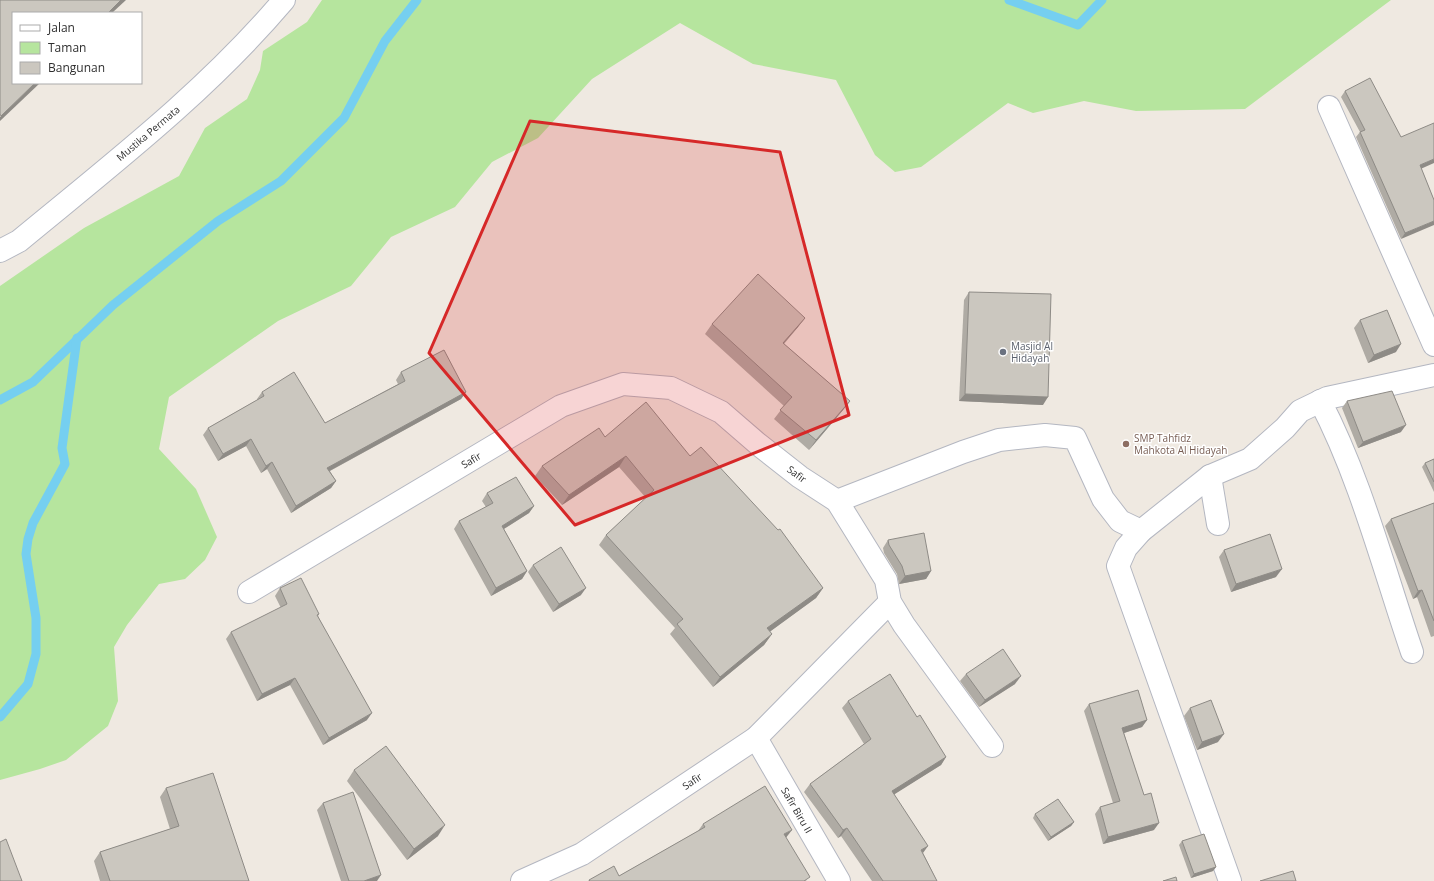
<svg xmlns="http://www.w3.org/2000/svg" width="1434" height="881" viewBox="0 0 1434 881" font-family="'Open Sans',sans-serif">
<rect width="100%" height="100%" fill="#efe9e1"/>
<path fill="#b6e59e" d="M322 0H1391L1245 109 1136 111 1084 101 1033 113 1008 103 921 167 895 172 875 155 836 80 753 64 680 23 592 79 538 138 492 162 455 207 391 237 351 286 278 321 169 397 159 449 196 489 217 537 205 560 185 579 159 584 127 625 114 647 118 701 108 726 66 760 40 769 0 780V286L84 228 179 176 205 128 247 99 260 70 263 51 307 22Z"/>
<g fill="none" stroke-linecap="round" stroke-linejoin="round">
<g stroke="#75cff0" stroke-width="9">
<path d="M1009 0 1078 25 1102 0"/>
<path d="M0 400 33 382 113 305 218 221 281 181 344 118 385 41 417 0"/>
<path d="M0 717 28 684 36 654V618L26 554 28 539 33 523 65 464 62 448 77 338"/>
</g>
<g stroke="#b4b7c1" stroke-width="24">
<g id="street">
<path d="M1329 107 1434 345"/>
<path d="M0 251 19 241C111 165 206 92 284 0"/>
<path d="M1320 401C1360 477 1384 570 1412 652"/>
<path d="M1210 476 1218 524"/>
<path d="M837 501 963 452 999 440 1045 435 1075 438 1103 499 1120 521 1141 531"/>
<path d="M249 592 561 406 623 384 671 388 721 412 758 444 800 477 837 501 886 580 890 602 904 625 992 746"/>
<path d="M756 738 839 881"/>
<path d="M522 881 582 854 756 738 890 602"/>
<path d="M1230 881 1118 566 1126 548 1141 531 1210 476 1250 459 1285 428 1300 411 1327 398 1434 375"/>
</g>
</g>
<use href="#street" stroke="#fff" stroke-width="22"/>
</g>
<g fill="#afaba4">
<path d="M1345 91 1401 137 1421 168 1434 200 1401 239 1356 137 1360 132 1341 97Z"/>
<path d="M969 292 1043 405 959 401 964 300Z"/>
<path d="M805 318 798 327 784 344 850 401 843 410 809 450 774 419 784 406 705 334 712 324Z"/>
<path d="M1360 320 1396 352 1368 363 1354 328Z"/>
<path d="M401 372 466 392 461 399 330 471 336 481 331 488 291 513 267 469 261 473 246 446 218 461 203 435 208 428 257 400V399L262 392 325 423 398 384 396 380Z"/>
<path d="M1347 401 1401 432 1358 448 1342 408Z"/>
<path d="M605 437 690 456 823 588 816 598 769 632 772 634 764 645 713 687 670 634 675 628 599 545 606 535 646 498 619 467 562 505 535 476 542 466Z"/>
<path d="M1434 459V492L1422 467 1425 463Z"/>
<path d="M487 493 534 506 529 513 504 529 527 571 522 579 491 596 454 529 459 521 486 507 482 501Z"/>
<path d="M1434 503V636L1431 637 1417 597 1413 599 1385 526 1391 519Z"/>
<path d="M888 540 931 571 926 579 899 584 897 574 884 553 883 548Z"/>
<path d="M1224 550 1276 577 1231 592 1219 557Z"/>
<path d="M533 565 581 595 553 612 528 572Z"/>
<path d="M280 588 319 614 318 616 367 720 323 745 290 685 257 701 226 639 231 632 281 608 275 596Z"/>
<path d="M966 674 1015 684 979 707 960 681Z"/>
<path d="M848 701 917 717 946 757 941 765 894 794 923 853 937 881H872L841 836 838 838 804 792 810 784 864 744 842 708Z"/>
<path d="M1089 704 1147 720 1142 727 1124 733 1154 830 1103 844 1095 814 1100 807 1113 803 1084 711Z"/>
<path d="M1190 708 1218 742 1197 750 1184 716Z"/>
<path d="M354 770 438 836 407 860 347 781Z"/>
<path d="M166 788 249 881H100L94 861 100 852 170 829 160 797Z"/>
<path d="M323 803 377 881H341L317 810Z"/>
<path d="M1035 814 1074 822 1071 826 1048 841 1033 818Z"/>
<path d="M703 824 807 881H588L589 880 619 876 698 831Z"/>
<path d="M1182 841 1216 867 1213 871 1191 878 1179 845Z"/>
</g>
<g fill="#8e8b86">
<path d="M121 0H126L112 13H108Z"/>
<path d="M35 83H40L0 121V117L1 116Z"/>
<path d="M1434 159V163L1416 171 1420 165Z"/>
<path d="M1434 221V225L1401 239 1405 233Z"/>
<path d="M805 318 798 327 776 352 783 343Z"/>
<path d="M1401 344 1396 352 1368 363 1374 355Z"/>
<path d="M466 392 461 399 322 475 327 468Z"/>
<path d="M965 394 1048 397 1043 405 959 401Z"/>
<path d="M850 401 843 410 809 450 816 440Z"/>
<path d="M1406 425 1401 432 1358 448 1363 442Z"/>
<path d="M251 439 246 446 218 461 223 454Z"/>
<path d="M626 456 619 467 562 505 569 495Z"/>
<path d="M272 462 267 469 261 473 266 466Z"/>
<path d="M336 481 331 488 291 513 296 506Z"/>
<path d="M534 506 529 513 497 533 502 526Z"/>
<path d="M1282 569 1276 577 1231 592 1236 584Z"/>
<path d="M527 571 522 579 491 596 496 588Z"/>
<path d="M931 571 926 579 899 584 905 576Z"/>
<path d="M586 588 581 595 553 612 559 604Z"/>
<path d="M823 588 816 598 760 639 767 628Z"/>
<path d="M1422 590 1417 597 1413 599 1418 591Z"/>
<path d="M772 634 764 645 713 687 720 677Z"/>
<path d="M1021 676 1015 684 979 707 985 700Z"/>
<path d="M295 678 290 685 257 701 262 694Z"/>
<path d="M372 713 367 720 323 745 329 738Z"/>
<path d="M1147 720 1142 727 1118 735 1122 728Z"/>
<path d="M1224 734 1218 742 1197 750 1202 742Z"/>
<path d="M946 757 941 765 887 799 892 791Z"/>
<path d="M1074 822 1071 826 1048 841 1051 837Z"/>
<path d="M1159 823 1154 830 1103 844 1108 837Z"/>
<path d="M445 825 438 836 407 860 414 849Z"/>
<path d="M847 828 841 836 838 838 843 830Z"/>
<path d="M792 830 785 839 784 834Z"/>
<path d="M928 846 923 853 921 850Z"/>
<path d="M1216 867 1213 871 1191 878 1194 874Z"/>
<path d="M381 875 377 881H364Z"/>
</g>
<g fill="#cbc7bf" stroke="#8e8b86">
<path d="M0 0H121L108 13H13V83H35L1 116 0 114Z"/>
<path d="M1370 78 1401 137 1434 123V159L1420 165 1434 200V221L1405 233 1360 132 1365 130 1345 91Z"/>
<path d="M758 274 805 318 783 343 850 401 816 440 780 410 792 397 712 324Z"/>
<path d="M969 292 1051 294 1048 397 965 394Z"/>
<path d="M1387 310 1401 344 1374 355 1360 320Z"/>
<path d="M444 350 466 392 327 468 336 481 296 506 272 462 266 466 251 439 223 454 208 428 264 396 262 392 294 372 325 423 405 381 401 372Z"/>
<path d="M1392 391 1406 425 1363 442 1347 401Z"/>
<path d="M646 402 690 456 701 447 778 530 780 529 823 588 767 628 772 634 720 677 677 624 683 619 606 535 654 490 626 456 569 495 542 466 599 428 605 437Z"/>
<path d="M1434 459V482L1425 463Z"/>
<path d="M516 477 534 506 502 526 527 571 496 588 459 521 493 503 487 493Z"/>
<path d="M1434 503V621L1422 590 1418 591 1391 519Z"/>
<path d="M924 533 931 571 905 576 902 566 889 545 888 540Z"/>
<path d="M1270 534 1282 569 1236 584 1224 550Z"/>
<path d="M561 547 586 588 559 604 533 565Z"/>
<path d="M301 578 319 614 317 615 372 713 329 738 295 678 262 694 231 632 287 604 280 588Z"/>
<path d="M1003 649 1021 676 985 700 966 674Z"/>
<path d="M890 674 917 717 920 715 946 757 892 791 928 846 921 850 937 881H883L847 828 843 830 810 784 871 739 848 701Z"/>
<path d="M1138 690 1147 720 1122 728 1144 795 1151 793 1159 823 1108 837 1100 807 1120 801 1089 704Z"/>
<path d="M1211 700 1224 734 1202 742 1190 708Z"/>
<path d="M386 746 445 825 414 849 354 770Z"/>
<path d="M213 773 249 881H110L100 852 179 826 166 788Z"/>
<path d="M765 786 792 830 784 834 810 877 804 881H590L589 880 614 866 619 876 705 827 703 824Z"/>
<path d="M353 792 381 875 364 881H349L323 803Z"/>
<path d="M1058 799 1074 822 1051 837 1035 814Z"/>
<path d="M1204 834 1216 867 1194 874 1182 841Z"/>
<path d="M6 839 22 881H0V842Z"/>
<path d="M1293 871 1296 881H1260Z"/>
<path d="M1176 877 1177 881H1163Z"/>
</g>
<path fill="#d62828" fill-opacity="0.2" stroke="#d62828" stroke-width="3" stroke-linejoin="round" d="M530 121 780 152 849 415 575 525 429 353Z"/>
<circle fill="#6b7280" stroke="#fff" stroke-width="1.5" cx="1003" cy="352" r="4"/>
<circle fill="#8d6e63" stroke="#fff" stroke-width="1.5" cx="1126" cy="444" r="4"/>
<g text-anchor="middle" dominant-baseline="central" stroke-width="3" stroke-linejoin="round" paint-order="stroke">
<g font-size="10" fill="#2e2e2e" stroke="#fff">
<text transform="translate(148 133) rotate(-40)">Mustika Permata</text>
<text transform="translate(471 460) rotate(-31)">Safir</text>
<text transform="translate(797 474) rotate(36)">Safir</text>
<text transform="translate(692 781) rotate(-34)">Safir</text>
<text transform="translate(797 810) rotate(60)">Safir Biru II</text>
</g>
<g font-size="10" fill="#5b616d" stroke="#fff" text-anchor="start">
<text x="1011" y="346">Masjid Al<tspan x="1011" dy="12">Hidayah</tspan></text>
</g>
<g font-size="10" fill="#785e54" stroke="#fff" text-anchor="start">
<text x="1134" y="438">SMP Tahfidz<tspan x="1134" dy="12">Mahkota Al Hidayah</tspan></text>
</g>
</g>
<rect x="12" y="12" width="130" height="72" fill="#ffffff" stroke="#ababab"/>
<rect x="20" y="25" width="20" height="6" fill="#ffffff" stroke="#ababab"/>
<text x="48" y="32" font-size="12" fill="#2e2e2e">Jalan</text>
<rect x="20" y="42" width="20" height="12" fill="#b6e59e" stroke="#ababab"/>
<text x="48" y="52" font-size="12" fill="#2e2e2e">Taman</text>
<rect x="20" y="62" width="20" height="12" fill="#cbc7bf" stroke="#ababab"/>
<text x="48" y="72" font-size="12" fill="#2e2e2e">Bangunan</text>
</svg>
